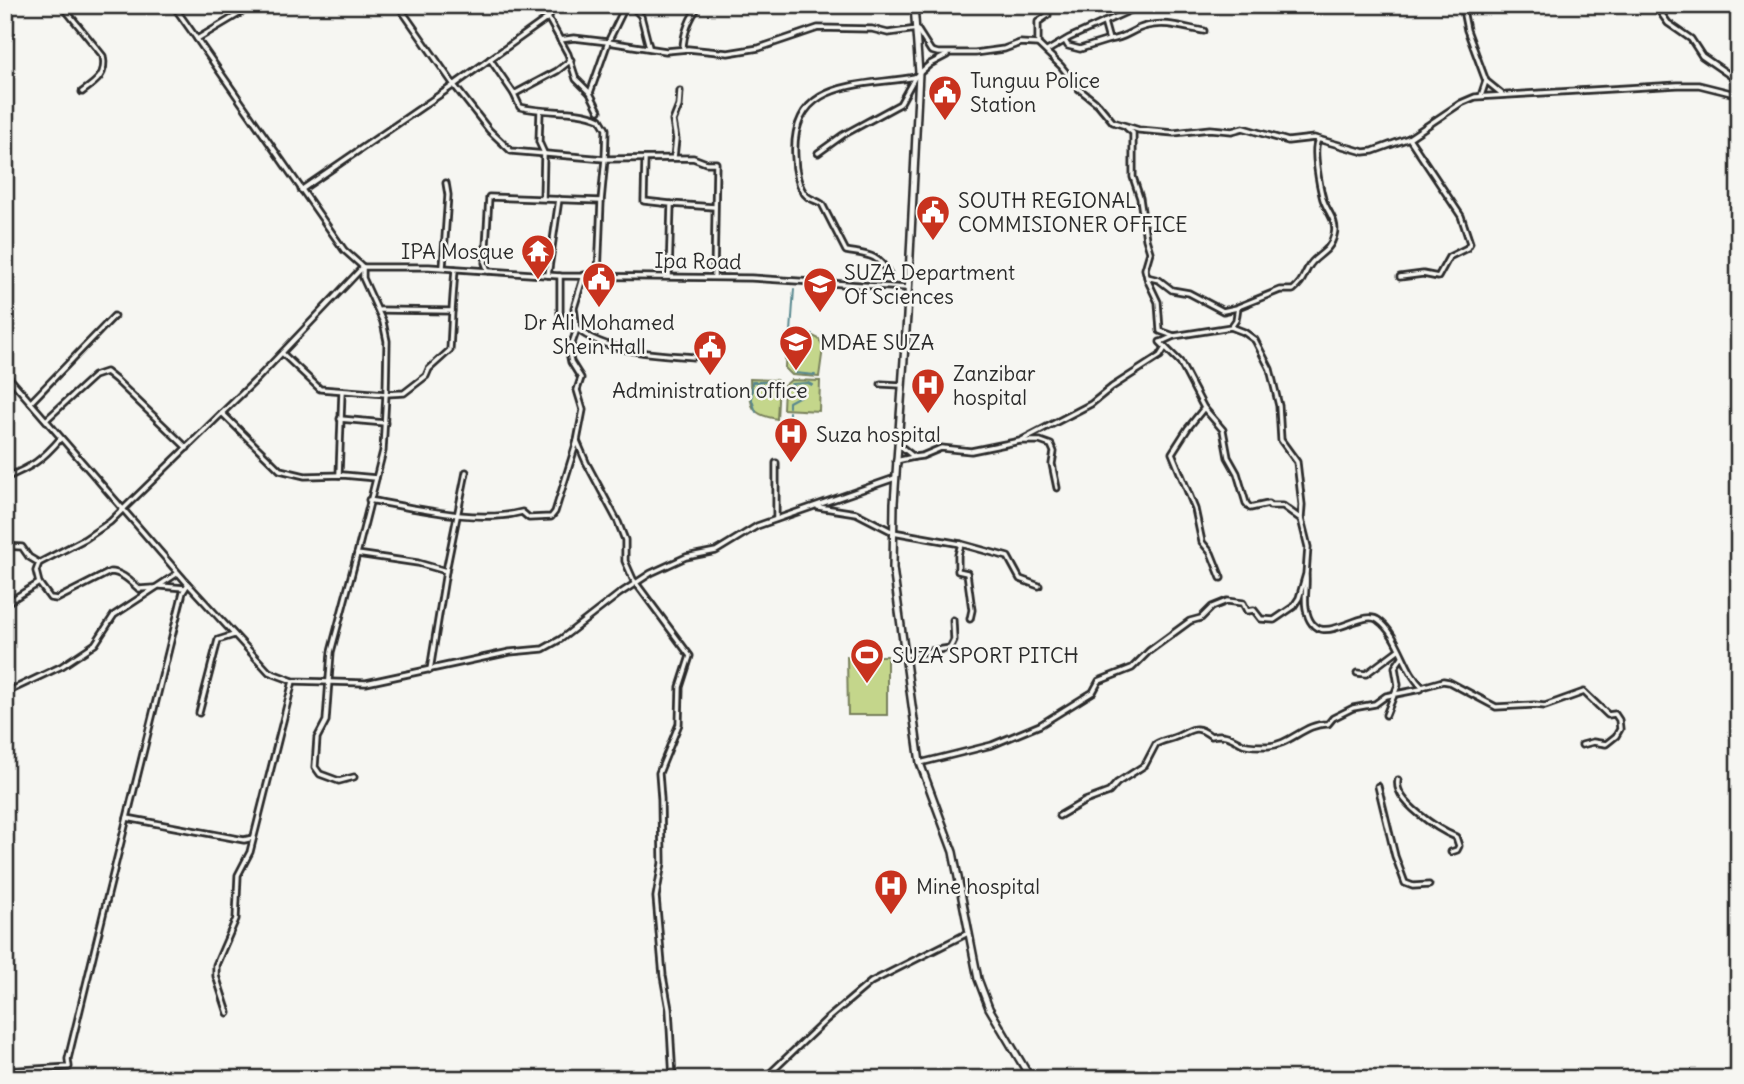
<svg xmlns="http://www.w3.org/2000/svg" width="1744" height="1084" viewBox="0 0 1744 1084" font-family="Delius,sans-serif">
<rect width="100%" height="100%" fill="#f6f6f2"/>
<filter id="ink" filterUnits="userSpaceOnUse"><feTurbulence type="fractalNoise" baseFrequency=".0143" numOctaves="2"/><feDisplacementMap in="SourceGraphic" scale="14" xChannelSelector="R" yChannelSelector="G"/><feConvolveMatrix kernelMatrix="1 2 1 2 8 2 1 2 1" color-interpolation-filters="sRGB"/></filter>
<g filter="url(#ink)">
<g fill="#c4d68b" stroke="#78805b" stroke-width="2">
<path d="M786 335 813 336 819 339 823 348 819 377 792 375 785 368Z"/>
<path d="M750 379 776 380 779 383 777 419C747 414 751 405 750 379Z"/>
<path d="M791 380 820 381 819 411 783 409 784 386Z"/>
<path d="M847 656H887V715H848Z"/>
</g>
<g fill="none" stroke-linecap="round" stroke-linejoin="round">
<g stroke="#59888f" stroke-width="2">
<path d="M794 289 791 332 812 334"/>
<path d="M789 344V340H793L792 369 795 373 815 375"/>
<path d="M789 407V402L800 396 791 384 808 383 812 385"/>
<path d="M756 412 752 400V382H772"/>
<path d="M788 443 789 412"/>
</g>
<g stroke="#2b2b2b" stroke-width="9">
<g id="minor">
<path d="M68 5 64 8 103 56C107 75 96 82 82 92"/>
<path d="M173 5 197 39 254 5"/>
<path d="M398 5 454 85 549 17 551 7 555 5"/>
<path d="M541 5 568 54 576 79 590 93"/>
<path d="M631 5 641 16 649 47"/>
<path d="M1462 5 1467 30 1486 81 1481 96"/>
<path d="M1655 5 1668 23 1691 39 1702 56 1731 76 1739 86"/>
<path d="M1104 22 1109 40C1127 38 1132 29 1147 26 1167 21 1184 28 1204 31"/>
<path d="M197 39 344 250 363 267H429L560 276 751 278 907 288"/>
<path d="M560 40 574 38 608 42 626 5"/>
<path d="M1065 41 1068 46 1080 49 1109 40"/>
<path d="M1038 44V22L1048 15 1044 5"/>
<path d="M683 49C683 35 690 16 700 5"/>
<path d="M1047 51 1069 38 1142 5"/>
<path d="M490 59 514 94"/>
<path d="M571 60 557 71 514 94 520 107C547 114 575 108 600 119L606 129 605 159 693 158 706 163H716L714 277"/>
<path d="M1486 81 1502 94"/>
<path d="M540 111 539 142 544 153 543 198"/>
<path d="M599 111 590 93 608 42 666 51 688 49 728 53 759 48 818 28 872 29 888 33 917 29 931 51 938 53H975L1004 49 1020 43 1038 44 1061 66 1079 89 1098 104 1113 122 1139 130 1174 133 1210 129 1232 131 1243 128 1288 141 1314 138 1364 152 1373 151 1409 138 1461 103 1475 97 1678 85H1699L1739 95"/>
<path d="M1127 128 1133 133V177L1140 198 1146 239 1150 252 1145 269 1148 281 1158 302 1160 331 1174 336"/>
<path d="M818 153 843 135 900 104 915 77 930 64 947 55"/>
<path d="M674 157 676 139 673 121 679 106 680 91"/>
<path d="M645 159 644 201 671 204 669 276"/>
<path d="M301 190 454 85 489 130 511 151 605 159 601 201 489 197 485 263 488 271"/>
<path d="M671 204 714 207"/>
<path d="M363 267V278L383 322 387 341 386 394 383 451 357 554 418 563 446 571"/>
<path d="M443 267 448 195 446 183"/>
<path d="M889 274C877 253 867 255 846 251L822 204C818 201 812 200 808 197 798 190 795 167 795 157 790 78 860 87 915 77"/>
<path d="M548 275 559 199"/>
<path d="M584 275 574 308 577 329 569 352 571 362 581 378 577 390 583 410 577 441 586 462 618 522 625 540V561L633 579 690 656 680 687 679 724 659 773 661 799 662 863 656 897 663 976 669 1009 673 1079"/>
<path d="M598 276 601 201"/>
<path d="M1147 277 1159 280 1172 290 1189 293 1223 311 1237 308"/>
<path d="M1400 277 1423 274 1438 277 1449 257 1467 248 1470 243 1461 216 1409 138"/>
<path d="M380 310 452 311 455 269"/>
<path d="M560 314V276"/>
<path d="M1231 327 1244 332 1255 340 1270 369 1279 406 1281 440 1297 462 1302 505 1301 519"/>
<path d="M577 329C608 353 656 354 693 357"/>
<path d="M1161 342 1174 336 1231 327 1236 320 1238 307 1280 290H1293C1303 281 1302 279 1308 268 1314 255 1330 254 1334 235 1338 221 1327 212 1323 199 1320 188 1312 149 1318 140"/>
<path d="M282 353 320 389 386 394 404 393 426 376 429 369 450 350 452 311"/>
<path d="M5 373 187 583"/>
<path d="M881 384 901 385"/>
<path d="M31 402 114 316"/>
<path d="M1204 408 1188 428 1172 453 1195 509 1202 542 1211 553 1221 578"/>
<path d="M222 413 280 470 305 476 343 475 376 478"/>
<path d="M340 419 385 423"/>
<path d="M46 420 94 376 106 372 116 380 187 448"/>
<path d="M1021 441H1040L1051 445 1054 452 1052 464 1057 488"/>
<path d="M899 445 914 457 922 456 941 448 971 451 1020 441 1091 404 1112 387 1160 356 1165 348"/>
<path d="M896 461 914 457"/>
<path d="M339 475 342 391"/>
<path d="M5 478C32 467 42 460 61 438"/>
<path d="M369 500C414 508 479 524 522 512L529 518 551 517 555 512 577 441"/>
<path d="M818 507 856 513 893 532 961 544 1008 557 1020 579 1039 586"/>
<path d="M776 519V463"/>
<path d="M961 544 958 555V571L967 573 972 610 970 619"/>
<path d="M5 546 22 547 29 557 39 563"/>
<path d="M1306 576C1307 586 1304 598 1306 608 1314 656 1361 607 1378 620 1400 636 1403 669 1422 687L1443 681 1449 682 1496 707 1534 705 1545 706 1584 692 1608 715 1615 714 1619 720 1620 729 1616 736 1606 744 1593 742 1582 745"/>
<path d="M39 583 50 598 57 599 110 572C122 572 131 582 139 589L153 588"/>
<path d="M160 586 185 588"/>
<path d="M5 604 39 583 36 571 39 563 85 539 110 522 258 378 363 267"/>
<path d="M905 655 950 648 954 640 953 620"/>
<path d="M430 670 446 571 466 472"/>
<path d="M1357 673 1366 674 1398 650"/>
<path d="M5 693 62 666 95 644 114 615 178 573"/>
<path d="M199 713 218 640 234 635"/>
<path d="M1386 715 1398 685 1395 667 1402 657"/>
<path d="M920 763 992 745 1040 725 1093 692 1099 681 1132 668 1149 651 1190 621 1201 618 1212 607 1227 601 1243 603 1247 611 1254 610 1261 619 1274 620 1293 607 1299 598 1306 574 1308 547 1301 519 1283 506H1270L1268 504 1250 508 1246 503 1237 473 1228 457 1223 430 1204 408 1180 362 1160 342"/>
<path d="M354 777 339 781 320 774 315 767 317 738 326 721 331 652 357 554"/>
<path d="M1398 780C1393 801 1439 830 1456 837L1459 846 1457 850 1451 852"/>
<path d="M1378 786 1395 856 1405 883 1413 886 1429 885"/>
<path d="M1059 816 1085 801 1109 792 1117 783 1145 765 1156 744C1161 741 1167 740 1173 738 1191 732 1193 722 1211 736 1225 733 1230 737 1241 743 1247 747 1261 746 1268 746 1290 745 1305 723 1328 724L1333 718 1353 708 1375 704 1386 696 1421 689"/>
<path d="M127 818 244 840 253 838"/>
<path d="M228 1013 216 976V965L236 919 238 875 250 852 293 681"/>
<path d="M5 1071 69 1067 68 1059C105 903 145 748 183 592L188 584 269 672 293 681 366 683 510 652 543 649 561 639 619 594 651 573 686 557 716 551 757 526 895 478"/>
<path d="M764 1079 826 1020 871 982 968 933"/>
</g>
</g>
<g stroke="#2b2b2b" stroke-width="10">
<path id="primary" d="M914 5 919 73 907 316 894 503 893 568 920 763 953 852 978 979 989 1008 1031 1079"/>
</g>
<use href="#minor" stroke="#f6f6f2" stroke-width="3.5"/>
<use href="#primary" stroke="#f6f6f2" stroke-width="5"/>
</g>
</g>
<defs>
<g id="civic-pin" transform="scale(1.75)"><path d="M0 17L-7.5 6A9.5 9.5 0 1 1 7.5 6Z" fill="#c8321e" stroke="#f6f6f2"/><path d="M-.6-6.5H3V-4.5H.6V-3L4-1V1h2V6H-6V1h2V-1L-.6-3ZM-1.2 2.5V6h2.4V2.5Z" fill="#fff"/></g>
<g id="temple-pin" transform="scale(1.75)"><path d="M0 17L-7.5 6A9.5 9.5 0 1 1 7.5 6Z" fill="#c8321e" stroke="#f6f6f2"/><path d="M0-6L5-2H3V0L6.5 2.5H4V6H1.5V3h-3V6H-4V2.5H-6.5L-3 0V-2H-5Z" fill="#fff"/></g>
<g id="university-pin" transform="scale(1.75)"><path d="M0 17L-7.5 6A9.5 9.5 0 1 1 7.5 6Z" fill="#c8321e" stroke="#f6f6f2"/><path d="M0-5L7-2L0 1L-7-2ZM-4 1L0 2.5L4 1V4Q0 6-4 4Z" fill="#fff"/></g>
<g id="hospital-pin" transform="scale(1.75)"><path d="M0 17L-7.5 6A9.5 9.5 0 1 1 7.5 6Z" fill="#c8321e" stroke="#f6f6f2"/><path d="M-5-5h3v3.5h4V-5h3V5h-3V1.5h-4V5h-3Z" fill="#fff"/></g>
<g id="stadium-pin" transform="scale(1.75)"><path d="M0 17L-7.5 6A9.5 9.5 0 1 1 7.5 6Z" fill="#c8321e" stroke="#f6f6f2"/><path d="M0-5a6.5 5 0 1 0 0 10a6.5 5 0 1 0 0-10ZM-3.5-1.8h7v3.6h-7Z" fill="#fff"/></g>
</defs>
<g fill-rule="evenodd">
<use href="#civic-pin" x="945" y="92"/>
<use href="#civic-pin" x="933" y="212"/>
<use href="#temple-pin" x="538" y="251"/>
<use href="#civic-pin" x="599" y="279"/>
<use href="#university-pin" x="820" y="284"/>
<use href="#university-pin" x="796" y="342"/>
<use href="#civic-pin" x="710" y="347"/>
<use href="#hospital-pin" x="928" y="385"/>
<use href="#hospital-pin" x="791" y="434"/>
<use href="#stadium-pin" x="867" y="655"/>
<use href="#hospital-pin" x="891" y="886"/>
</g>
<g text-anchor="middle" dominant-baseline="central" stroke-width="5" stroke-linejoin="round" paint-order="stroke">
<g font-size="21" fill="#2b2b2b" stroke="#f6f6f2" text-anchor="start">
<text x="970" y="80">Tunguu Police<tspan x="970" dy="24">Station</tspan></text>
<text x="958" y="200">SOUTH REGIONAL<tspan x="958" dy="24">COMMISIONER OFFICE</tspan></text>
<text x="514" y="251" text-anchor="end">IPA Mosque</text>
<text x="844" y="272">SUZA Department<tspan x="844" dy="24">Of Sciences</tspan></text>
<text x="599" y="322" text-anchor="middle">Dr Ali Mohamed<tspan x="599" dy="24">Shein Hall</tspan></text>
<text x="820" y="342">MDAE SUZA</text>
<text x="953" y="373">Zanzibar<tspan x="953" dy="24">hospital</tspan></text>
<text x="710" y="390" text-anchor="middle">Administration office</text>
<text x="816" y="434">Suza hospital</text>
<text x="892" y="655">SUZA SPORT PITCH</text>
<text x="916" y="886">Mine hospital</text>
</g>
<g font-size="21" fill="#2b2b2b" stroke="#f6f6f2">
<text transform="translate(698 261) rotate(1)">Ipa Road</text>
</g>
</g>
<rect width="1744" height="1084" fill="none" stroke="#f6f6f2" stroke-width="28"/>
<rect x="14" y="14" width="1716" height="1056" fill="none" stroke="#2b2b2b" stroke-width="2.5" filter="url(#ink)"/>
</svg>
